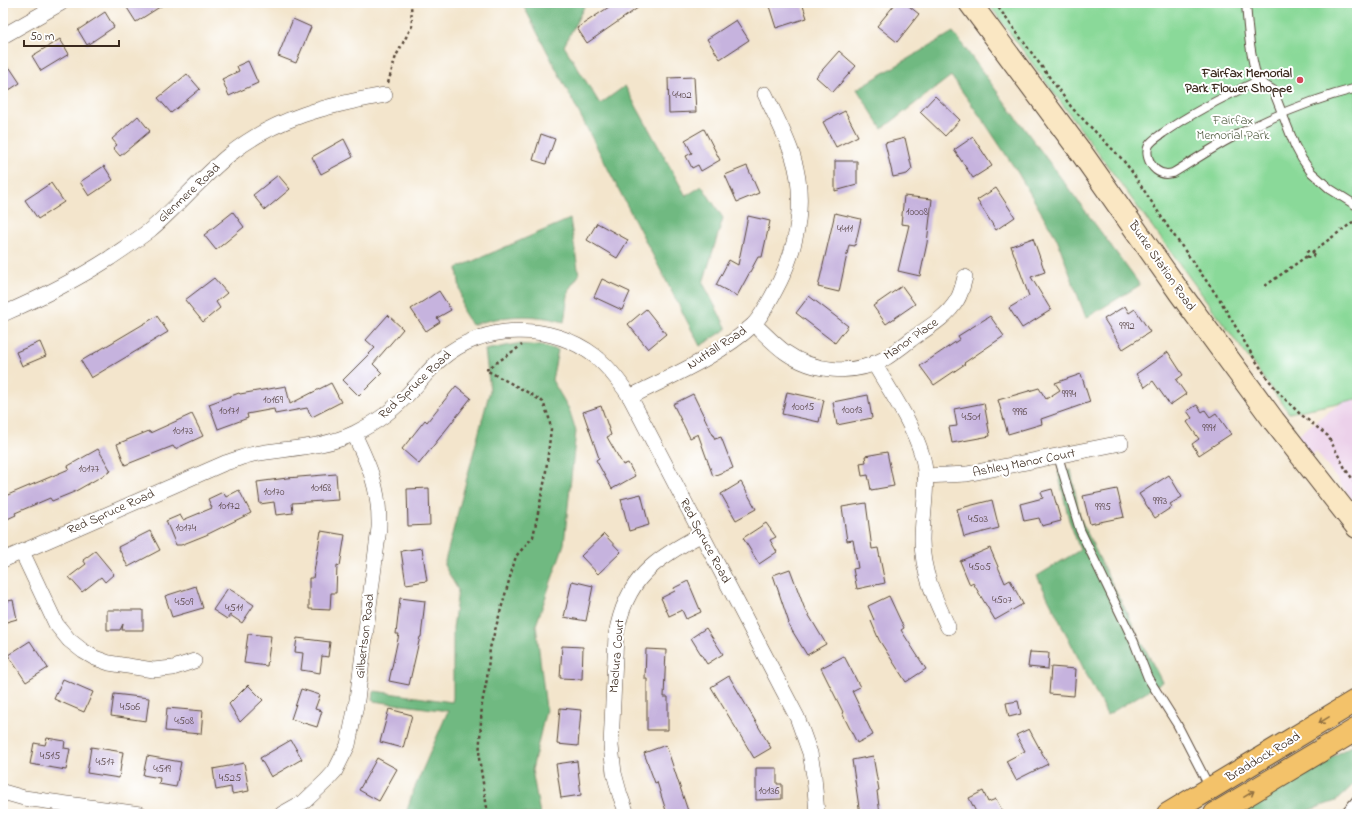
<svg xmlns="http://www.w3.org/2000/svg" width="1360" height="817" viewBox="0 0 1360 817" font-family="'Indie Flower',sans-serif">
<rect width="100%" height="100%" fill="#fff"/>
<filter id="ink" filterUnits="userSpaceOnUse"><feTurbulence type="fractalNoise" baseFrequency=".025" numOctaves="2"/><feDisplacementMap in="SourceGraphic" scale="8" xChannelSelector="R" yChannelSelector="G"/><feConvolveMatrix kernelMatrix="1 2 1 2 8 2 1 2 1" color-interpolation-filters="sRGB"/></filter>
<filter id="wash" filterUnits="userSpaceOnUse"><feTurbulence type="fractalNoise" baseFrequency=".012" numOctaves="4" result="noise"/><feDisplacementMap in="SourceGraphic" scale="16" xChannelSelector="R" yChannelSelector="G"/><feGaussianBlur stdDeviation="0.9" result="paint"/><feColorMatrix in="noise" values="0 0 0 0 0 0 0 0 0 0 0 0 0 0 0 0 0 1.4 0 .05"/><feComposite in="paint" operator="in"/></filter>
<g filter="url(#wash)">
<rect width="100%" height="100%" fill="#f3e5cc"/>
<path fill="#ecd1ea" d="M1357 391V506L1316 451 1306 459 1292 439Z"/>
<path fill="#8ad999" stroke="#62825c" d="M988 3H1357V399L1289 413Z"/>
<g fill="#6fb981" stroke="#557250">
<path d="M522 3H586L564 46 600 104 625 86 686 196 702 186 723 218 703 283 727 329 700 346Z"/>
<path d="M953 32 1140 285 1086 318 1057 239 1018 173 985 123 951 76 882 129 857 89Z"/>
<path d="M570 219 579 275 569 289 564 322C532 313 504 315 472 325L463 311 457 268Z"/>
<path d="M516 344 543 346 558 350 552 380 569 409 576 431 564 544 536 625 546 709 532 770 540 814H406L412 794 448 711 373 701 374 691 452 702 453 698V629L458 590 444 565 490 390 485 350Z"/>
<path d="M1071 470 1080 518 1104 568 1162 682 1107 715 1037 576 1080 550 1069 520 1058 472Z"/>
<path d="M1357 742V781L1336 801 1298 814H1225L1329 759Z"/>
</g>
<g id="blocks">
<g fill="#c6b3de">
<path d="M124 3H166L136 22Z"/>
<path d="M615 3H645L587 43 577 28Z"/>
<path d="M768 3H802L807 18 776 28Z"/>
<path d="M896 3H905L919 14 897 42 877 26Z"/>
<path d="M105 12 114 27 87 45 78 30Z"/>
<path d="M293 19 311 27 296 63 278 56Z"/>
<path d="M736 20 749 40 720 59 707 39Z"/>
<path d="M60 39 69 54 41 71 32 56Z"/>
<path d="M839 51 856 66 833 92 816 77Z"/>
<path d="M248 61 258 83 229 96 222 79 239 71 237 66Z"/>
<path d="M10 68 20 83 3 94V73Z"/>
<path d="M187 74 200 89 171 113 158 98Z"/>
<path d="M694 77 696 112 669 113 668 78Z"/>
<path d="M935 96 960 120 945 136 920 112Z"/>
<path d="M845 111 858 136 836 147 823 122Z"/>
<path d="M138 116 150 131 120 156 113 148 117 145 112 139Z"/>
<path d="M704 129 720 160 701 171 698 165 692 168 686 156 692 153 685 140Z"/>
<path d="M541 134 555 139 546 164 533 160Z"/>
<path d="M973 137 992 166 973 178 954 150Z"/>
<path d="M905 138 912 169 907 174 893 177 885 143Z"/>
<path d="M344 139 353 157 321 174 312 157Z"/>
<path d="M835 161H857V185L835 191Z"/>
<path d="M104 166 113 180 89 196 80 182Z"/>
<path d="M747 166 759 193 737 202 725 175Z"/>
<path d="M278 175 290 189 265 210 253 195Z"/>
<path d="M51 183 64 202 38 219 25 200Z"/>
<path d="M996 188 1015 217 996 230 977 200Z"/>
<path d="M904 196 932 199 927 243 920 276 898 271 909 225 901 224Z"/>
<path d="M233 212 244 227 216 250 204 235Z"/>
<path d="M835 213 861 219 855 246 849 245 839 292 818 287Z"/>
<path d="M748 216 770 221 762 257H758L737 296 716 285 729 260 738 265Z"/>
<path d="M597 223 628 240 617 258 587 240Z"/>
<path d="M1033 238 1045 272 1031 277 1051 310 1022 328 1009 308 1029 296 1011 246Z"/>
<path d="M214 278 227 293 216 302 220 308 203 322 185 300Z"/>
<path d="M602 279 630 292 622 310 594 297Z"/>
<path d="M902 286 915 304 886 324 873 306Z"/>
<path d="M439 291 451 310 437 318 440 322 426 331 411 309Z"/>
<path d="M809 296 848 326 835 343 796 313Z"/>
<path d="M1125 306 1129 313 1135 309 1150 332 1123 349 1104 319Z"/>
<path d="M646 309 666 334 648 349 628 324Z"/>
<path d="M388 315 403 329 373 364 382 373 359 396 343 380 375 348 366 340Z"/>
<path d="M157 316 168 332 91 378 81 361Z"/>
<path d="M990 316 1004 336 964 363 965 364 934 385 920 366 960 339 958 336Z"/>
<path d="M40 342 46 356 22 366 16 352Z"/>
<path d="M1168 352 1183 375 1176 380 1186 394 1170 405 1153 381 1145 387 1136 374Z"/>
<path d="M1081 374 1090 402 1041 419 1042 424 1008 434 998 400 1039 388 1046 399 1060 390 1055 383Z"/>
<path d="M331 383 341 402 312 417 307 408 275 414 274 409 247 414 248 418 218 429 209 404 239 393 240 394 286 386 290 404Z"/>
<path d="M456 386 471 398 419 464 402 449 425 420 427 422Z"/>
<path d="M787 392 824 400 819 422 782 414Z"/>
<path d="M693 394 715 439 721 437 733 468 713 476 698 434 690 438 673 404Z"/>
<path d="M868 395 872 418 837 425 833 402Z"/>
<path d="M984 403 990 436 952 443 949 427 957 426 954 409Z"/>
<path d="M1197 405 1202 412 1205 410 1210 417 1216 413 1231 434 1199 455 1192 444 1199 439 1187 422 1192 418 1187 411Z"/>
<path d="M601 406 611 435 607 437 623 465 628 463 635 476 612 489 596 460 599 458 583 412Z"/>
<path d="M192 414 203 436 175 449 173 446 125 465 117 444 149 431 150 433Z"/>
<path d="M98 449 111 471 74 492 52 501 50 498 15 513 16 515 3 521V497L69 469 68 466Z"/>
<path d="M887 452 894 486 871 490 868 475 862 476 860 463 866 462 865 456Z"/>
<path d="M336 474 338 500 292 503 293 513 276 515 274 502 260 504 257 482 287 478Z"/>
<path d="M1169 475 1182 497 1170 504 1172 507 1155 518 1139 494Z"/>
<path d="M741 482 756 509 736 520 721 494Z"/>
<path d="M429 488 430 525 408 526 407 489Z"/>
<path d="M1052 489 1061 521 1042 526 1039 518 1024 521 1020 504 1043 498 1041 492Z"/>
<path d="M1117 489 1124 517 1090 524 1083 496Z"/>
<path d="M239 490 251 513 206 535 181 545H176L166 521 180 515 183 520 212 508 208 499 223 492 226 497Z"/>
<path d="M641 494 649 525 629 531 621 499Z"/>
<path d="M992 500 999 528 964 537 957 509Z"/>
<path d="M866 503 872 549 878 548 885 583 857 589 853 569 858 568 853 540 847 541 842 507Z"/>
<path d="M766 523 776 537 770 540 777 552 759 564 743 538Z"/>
<path d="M150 531 160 550 128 567 118 547Z"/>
<path d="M321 531 345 535 340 566 337 565 336 593H331L330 610 309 609V578H313Z"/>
<path d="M604 534 621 552 598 574 581 556Z"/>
<path d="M422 548 427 581 406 584 401 551Z"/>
<path d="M990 548 1005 583 1010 580 1023 604 995 620 973 583 970 585 960 561Z"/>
<path d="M95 551 114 574 105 582 101 577 82 592 69 577 86 564 83 560Z"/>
<path d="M790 569 804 607 826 644 807 655 788 624 789 623 773 575Z"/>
<path d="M572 581 593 586 586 621 564 617Z"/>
<path d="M688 581 701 612 686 619 682 610 669 616 661 598 675 591 674 588Z"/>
<path d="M196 586 203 608 172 617 165 596Z"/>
<path d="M228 588 254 605 242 623 230 615 227 619 213 610Z"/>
<path d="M889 596 904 628 901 630 926 669 906 682 879 640 871 621 874 620 868 606Z"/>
<path d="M400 598 425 601 421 637H420L409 685 389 681 399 634H396Z"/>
<path d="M13 600 17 619 3 623V602Z"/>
<path d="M107 610H143V630H122L123 624 120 630H107Z"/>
<path d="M706 628 723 654 707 664 691 638Z"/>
<path d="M248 634 271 636 267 666 244 663Z"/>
<path d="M297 638 330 642 328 657 322 656 320 673 301 670 303 653 295 652Z"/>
<path d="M30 641 48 668 26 682 8 655Z"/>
<path d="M562 646 583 647 582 679 560 678Z"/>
<path d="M646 649 666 650 664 697H668V730H647V679H645Z"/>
<path d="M1030 652 1049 653 1048 669 1028 667Z"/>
<path d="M844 656 860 687 852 691 873 735 857 743 842 713 843 712 821 668Z"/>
<path d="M1051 667 1076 669 1074 696 1049 694Z"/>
<path d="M729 676 771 748 754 758 711 687Z"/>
<path d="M63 679 93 692 84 712 54 699Z"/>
<path d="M248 685 263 700 240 722 229 704Z"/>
<path d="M301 689 320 695 315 709 322 711 317 727 291 719Z"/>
<path d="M114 694 149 698 146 721 111 716Z"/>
<path d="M1018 701 1021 714 1009 717 1006 703Z"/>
<path d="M167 708 203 711 201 734 165 731Z"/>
<path d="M560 708 581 710 578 746 557 744Z"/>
<path d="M389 709 412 715 403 748 380 742Z"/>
<path d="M1029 729 1048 764 1016 780 1006 761 1025 751 1016 735Z"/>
<path d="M47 738 65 741 64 748 70 749 66 770 30 764 34 743 45 745Z"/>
<path d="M291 740 302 759 271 777 260 758Z"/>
<path d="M666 745 689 814H667L657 782 655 783 644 753Z"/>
<path d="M91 747 123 752 119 778 87 773Z"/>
<path d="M147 756 181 762 176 787 159 784 160 778 143 775Z"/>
<path d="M873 756 879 790 877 791 880 814H860L852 760Z"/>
<path d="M377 758 397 769 379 801 359 790Z"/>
<path d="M577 761 581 795 561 798 556 764Z"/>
<path d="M244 763 249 791 232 794 231 787 216 790 213 769Z"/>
<path d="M756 768H777V784H782V799L756 800Z"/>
<path d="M983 791 988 802 996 799 1004 814H977L969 798Z"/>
</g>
</g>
</g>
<g filter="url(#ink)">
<use href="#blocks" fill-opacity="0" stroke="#574638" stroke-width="1"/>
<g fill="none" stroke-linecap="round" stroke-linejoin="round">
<g stroke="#574638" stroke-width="10">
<g id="lane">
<path d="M1246 3C1248 30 1250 55 1258 81L1273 90 1295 146 1302 159 1311 172 1330 189 1357 206"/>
<path d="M1258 81C1225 96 1193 112 1163 133 1158 137 1152 140 1149 145 1145 153 1149 164 1156 170 1161 174 1166 175 1173 173 1193 161 1212 148 1233 137 1272 116 1314 99 1357 88"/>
<path d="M1058 456 1080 530 1134 642 1148 678 1177 724 1210 788"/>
<path d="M1344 814 1357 799"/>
</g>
</g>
<g stroke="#574638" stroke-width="16">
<g id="street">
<path d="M3 36 61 3"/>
<path d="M3 314C40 298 76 280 110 258 123 249 137 240 150 230 177 207 201 178 229 155 274 118 328 105 385 95"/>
<path d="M754 324C764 333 774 344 785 352 813 372 853 376 884 359 894 353 904 345 913 338 929 327 947 317 957 300 961 294 963 285 965 277"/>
<path d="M874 363C891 393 912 422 922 455 930 482 922 513 922 540 922 572 935 599 948 627"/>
<path d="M630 397C671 376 719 356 753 325 762 316 774 293 780 281 798 244 806 198 793 157 786 135 775 115 765 94"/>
<path d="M925 476 967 474 1121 443"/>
<path d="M22 552 56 624 69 640 83 651 95 658 109 663 153 670 173 668 194 661"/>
<path d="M3 560 225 463C235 460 244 456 254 454 287 448 324 448 355 433 376 423 396 408 412 390 422 380 430 368 441 359 484 323 551 322 595 356 610 368 620 382 630 397L797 717 810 753 814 776 817 814"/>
<path d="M3 792 24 798 140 814"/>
<path d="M282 814 305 801 326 781 335 771 348 745 357 700 379 528C380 490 370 467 354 434"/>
<path d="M627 814 620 795 614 773 611 746 616 635C626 578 654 560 702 534"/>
</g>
</g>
<g stroke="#574638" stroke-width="24">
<path id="secondary" d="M970 3 1083 155 1180 293 1274 421 1357 527"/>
</g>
<g stroke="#574638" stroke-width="24">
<g id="primary">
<path d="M1168 814 1357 700"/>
<path d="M1215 814 1357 729"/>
</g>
</g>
<g stroke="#574638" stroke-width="2.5" stroke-dasharray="3 3" stroke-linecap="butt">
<path d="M995 3 1072 108 1122 159 1130 169 1168 227 1220 300 1254 358 1268 379 1280 394 1299 413 1328 436 1346 470 1357 485"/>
<path d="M388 83 396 56 412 26 411 3"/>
<circle cx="1310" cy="254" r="3.5"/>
<path d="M1312 252 1357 219"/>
<path d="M1265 286 1307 256"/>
<path d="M488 814 479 758 482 703 487 679 490 648 516 556 533 537 545 479 551 429 549 418 543 402 529 393 486 370 522 345"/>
</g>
<use href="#lane" stroke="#fff" stroke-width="8"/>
<use href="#street" stroke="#fff" stroke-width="15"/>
<use href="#secondary" stroke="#fae7c3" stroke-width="22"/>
<use href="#primary" stroke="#f3c26a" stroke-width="22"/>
</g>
<defs><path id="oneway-shaft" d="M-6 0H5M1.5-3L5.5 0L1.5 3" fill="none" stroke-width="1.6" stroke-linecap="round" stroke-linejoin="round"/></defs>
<g stroke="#8e6e40">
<use href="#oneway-shaft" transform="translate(1324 720) rotate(149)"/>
<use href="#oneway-shaft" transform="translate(1249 794) rotate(-31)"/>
</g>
</g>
<circle fill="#d1495b" stroke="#fff" stroke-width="1.5" cx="1300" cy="80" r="4"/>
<g text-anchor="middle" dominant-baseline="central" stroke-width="4" stroke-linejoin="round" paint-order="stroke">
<g font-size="11" fill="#5e4c4e">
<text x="682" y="95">4402</text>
<text x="917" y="212">10008</text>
<text x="845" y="229">4411</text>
<text x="1127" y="326">9992</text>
<text x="1069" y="394">9994</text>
<text x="273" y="400">10169</text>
<text x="803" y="407">10015</text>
<text x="852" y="410">10013</text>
<text x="229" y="411">10171</text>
<text x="1020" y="412">9996</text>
<text x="971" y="417">4501</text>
<text x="1209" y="428">9991</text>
<text x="183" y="431">10173</text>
<text x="89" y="469">10177</text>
<text x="321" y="488">10168</text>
<text x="274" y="492">10170</text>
<text x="1160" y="501">9993</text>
<text x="229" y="506">10172</text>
<text x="1103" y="507">9995</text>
<text x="978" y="519">4503</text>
<text x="186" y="528">10174</text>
<text x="980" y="567">4505</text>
<text x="1002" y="600">4507</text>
<text x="184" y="602">4509</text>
<text x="234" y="608">4511</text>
<text x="130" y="707">4506</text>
<text x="184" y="721">4508</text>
<text x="50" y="756">4515</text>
<text x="105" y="762">4517</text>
<text x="162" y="769">4519</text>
<text x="230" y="778">4525</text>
<text x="769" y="791">10136</text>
</g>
<g font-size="13" font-weight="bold" fill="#3b2a1e" stroke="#fff" text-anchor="end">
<text x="1292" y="73">Fairfax Memorial<tspan x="1292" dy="15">Park Flower Shoppe</tspan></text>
</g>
<g font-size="13" fill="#535f43" stroke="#fff">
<text x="1233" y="120">Fairfax<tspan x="1233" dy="15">Memorial Park</tspan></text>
</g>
<g font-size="13" fill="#3b2a1e" stroke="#fff">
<text transform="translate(189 193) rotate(-43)">Glenmere Road</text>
<text transform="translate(1162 266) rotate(55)">Burke Station Road</text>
<text transform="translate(911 339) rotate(-35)">Manor Place</text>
<text transform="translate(717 348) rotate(-33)">Nuttall Road</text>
<text transform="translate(415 385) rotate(-43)">Red Spruce Road</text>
<text transform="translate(1024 463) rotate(-11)">Ashley Manor Court</text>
<text transform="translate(111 512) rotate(-24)">Red Spruce Road</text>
<text transform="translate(705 541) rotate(62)">Red Spruce Road</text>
<text transform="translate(365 636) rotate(-83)">Gilbertson Road</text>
<text transform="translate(617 656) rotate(-85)">Maclura Court</text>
<text transform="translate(1263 757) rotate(-31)">Braddock Road</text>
</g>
</g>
<rect width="1360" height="817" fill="none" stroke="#fff" stroke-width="16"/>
<path d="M24 40v6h95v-6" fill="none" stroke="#3b2a1e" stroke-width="2"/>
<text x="30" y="40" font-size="12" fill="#3b2a1e" stroke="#ffffff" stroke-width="3" paint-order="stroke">50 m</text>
</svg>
